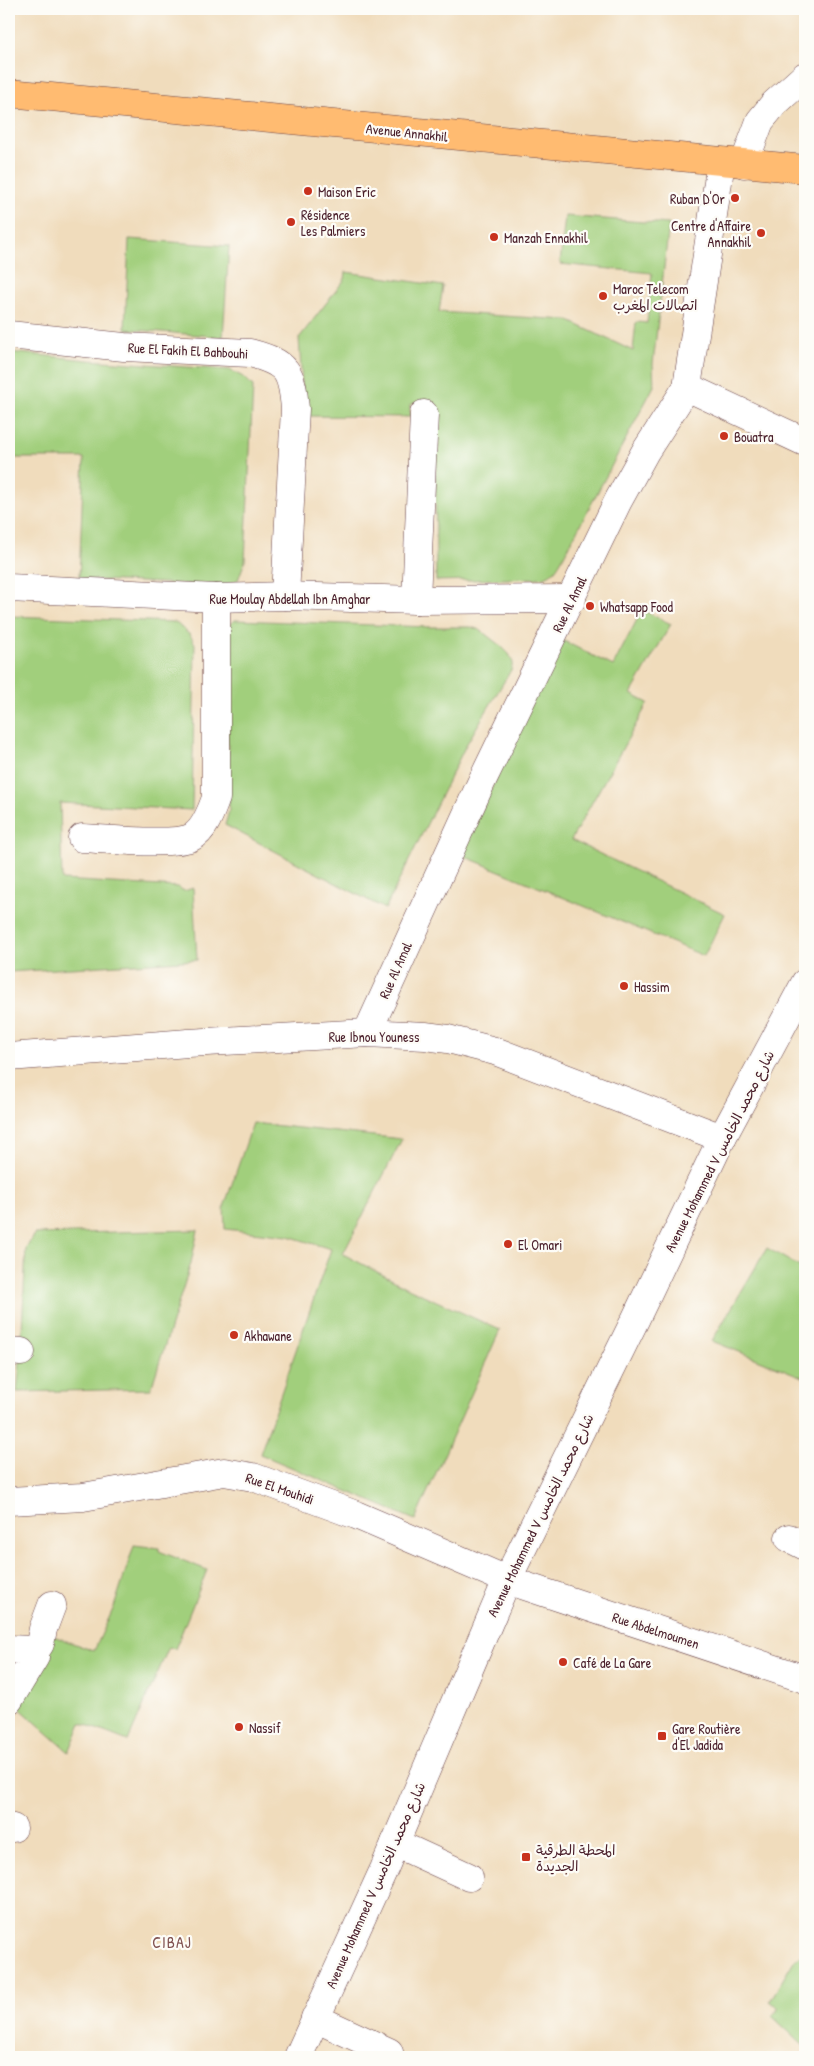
<svg xmlns="http://www.w3.org/2000/svg" width="814" height="2066" viewBox="0 0 814 2066" font-family="'Patrick Hand','Playpen Sans Arabic',sans-serif">
<rect width="100%" height="100%" fill="#fdfcf7"/>
<filter id="ink" filterUnits="userSpaceOnUse"><feTurbulence type="fractalNoise" baseFrequency=".02" numOctaves="2"/><feDisplacementMap in="SourceGraphic" scale="10" xChannelSelector="R" yChannelSelector="G"/><feConvolveMatrix kernelMatrix="1 2 1 2 8 2 1 2 1" color-interpolation-filters="sRGB"/></filter>
<filter id="wash" filterUnits="userSpaceOnUse"><feTurbulence type="fractalNoise" baseFrequency=".0096" numOctaves="4" result="noise"/><feDisplacementMap in="SourceGraphic" scale="20" xChannelSelector="R" yChannelSelector="G"/><feGaussianBlur stdDeviation="1.12" result="paint"/><feColorMatrix in="noise" values="0 0 0 0 0 0 0 0 0 0 0 0 0 0 0 0 0 1.4 0 .05"/><feComposite in="paint" operator="in"/></filter>
<g filter="url(#wash)">
<rect width="100%" height="100%" fill="#f0dcbc"/>
<g fill="#a1cf7c" stroke="#767754">
<path d="M565 216 669 224 653 364 654 386 561 561C555 571 551 577 538 578L436 581 435 404H410V417L304 416 299 338 345 279 346 272 443 286 439 312 567 320 633 351 636 322 647 323 652 273 560 264Z"/>
<path d="M129 239 229 246 223 337 125 329Z"/>
<path d="M9 352 88 360 230 370 245 378 253 386 245 561 238 580 225 586 79 579 84 458H9Z"/>
<path d="M642 610 671 624 631 694 648 703 571 840 725 914 704 956 461 855 560 639 613 666Z"/>
<path d="M9 616 175 622 190 635 195 644 192 810 60 803 62 880 178 887 184 891 193 888 197 960 9 972Z"/>
<path d="M235 620 430 627H471L480 630 502 647 509 654 513 662 511 670 466 745 385 909 225 825 229 811 226 636 231 624Z"/>
<path d="M253 1123 402 1139 343 1254 408 1288 500 1330 415 1520 260 1454 331 1249 288 1236 225 1229 224 1207Z"/>
<path d="M198 1230 191 1263 151 1389 17 1392 21 1352 26 1248 35 1234Z"/>
<path d="M767 1248 805 1270V1378L712 1341Z"/>
<path d="M134 1545 159 1548V1551L207 1570 175 1649 169 1647 128 1741 81 1723 69 1752 16 1705 14 1718 9 1715V1681L48 1634 94 1651 114 1607Z"/>
<path d="M800 1955 805 1959V2047L772 2016 779 2008 770 2001 795 1959Z"/>
</g>
</g>
<g filter="url(#ink)">
<g fill="none" stroke-linecap="round" stroke-linejoin="round">
<g stroke="#633b41" stroke-width="29">
<g id="minor">
<path d="M744 164 760 121 774 104 805 76"/>
<path d="M9 335 124 347 250 353C288 363 292 372 295 409L285 596"/>
<path d="M687 387 805 442"/>
<path d="M9 588 216 598 285 596 416 600 572 599"/>
<path d="M416 600 424 414"/>
<path d="M82 838C103 839 175 846 192 837 205 830 211 811 216 798V598"/>
<path d="M367 1033 481 783 618 501 645 452 687 387 721 162"/>
<path d="M9 1057 188 1043 367 1033 425 1036 448 1039 495 1051 722 1138"/>
<path d="M9 1351 21 1352"/>
<path d="M9 1501 83 1497 224 1472 253 1477 356 1515 507 1580 805 1679"/>
<path d="M789 1538 805 1546"/>
<path d="M9 1649 31 1650 35 1657 9 1700"/>
<path d="M34 1653 40 1644 43 1629 52 1605"/>
<path d="M9 1827 13 1828"/>
<path d="M395 1843 469 1877"/>
<path d="M315 2018 389 2052"/>
<path d="M298 2057 384 1869 507 1580 635 1320 722 1138 805 983"/>
</g>
</g>
<g stroke="#633b41" stroke-width="29">
<path id="major" d="M9 93 805 169"/>
</g>
<use href="#minor" stroke="#fff" stroke-width="28"/>
<use href="#major" stroke="#ffbb71" stroke-width="28"/>
</g>
</g>
<g fill="#c8321e" stroke="#fdfcf7" stroke-width="2">
<circle cx="308" cy="191" r="5"/>
<circle cx="735" cy="198" r="5"/>
<circle cx="291" cy="222" r="5"/>
<circle cx="761" cy="233" r="5"/>
<circle cx="494" cy="237" r="5"/>
<circle cx="603" cy="296" r="5"/>
<circle cx="724" cy="436" r="5"/>
<circle cx="590" cy="606" r="5"/>
<circle cx="624" cy="986" r="5"/>
<circle cx="508" cy="1244" r="5"/>
<circle cx="234" cy="1335" r="5"/>
<circle cx="563" cy="1662" r="5"/>
<circle cx="239" cy="1727" r="5"/>
<rect x="657" y="1731" width="10" height="10" rx="2.5"/>
<rect x="521" y="1852" width="10" height="10" rx="2.5"/>
</g>
<g text-anchor="middle" dominant-baseline="central" stroke-width="4.5" stroke-linejoin="round" paint-order="stroke">
<g font-size="14" fill="#4a1f2b" stroke="#fdfcf7">
<text transform="translate(407 132) rotate(6)">Avenue Annakhil</text>
<text transform="translate(188 350) rotate(3)">Rue El Fakih El Bahbouhi</text>
<text x="290" y="598">Rue Moulay Abdellah Ibn Amghar</text>
<text transform="translate(569 604) rotate(-64)">Rue Al Amal</text>
<text transform="translate(395 970) rotate(-66)">Rue Al Amal</text>
<text x="374" y="1036">Rue Ibnou Youness</text>
<text transform="translate(719 1151) rotate(-63)">Avenue Mohammed V شارع محمد الخامس</text>
<text transform="translate(280 1488) rotate(19)">Rue El Mouhidi</text>
<text transform="translate(540 1515) rotate(-64)">Avenue Mohammed V شارع محمد الخامس</text>
<text transform="translate(656 1630) rotate(18)">Rue Abdelmoumen</text>
<text transform="translate(375 1885) rotate(-66)">Avenue Mohammed V شارع محمد الخامس</text>
</g>
<g font-size="14" fill="#4a1f2b" stroke="#fdfcf7" text-anchor="start">
<text x="318" y="191">Maison Eric</text>
<text x="725" y="198" text-anchor="end">Ruban D'Or</text>
<text x="301" y="214">Résidence<tspan x="301" dy="16">Les Palmiers</tspan></text>
<text x="751" y="225" text-anchor="end">Centre d'Affaire<tspan x="751" dy="16">Annakhil</tspan></text>
<text x="504" y="237">Manzah Ennakhil</text>
<text x="613" y="288">Maroc Telecom<tspan x="613" dy="16">اتصالات المغرب</tspan></text>
<text x="734" y="436">Bouatra</text>
<text x="600" y="606">Whatsapp Food</text>
<text x="634" y="986">Hassim</text>
<text x="518" y="1244">El Omari</text>
<text x="244" y="1335">Akhawane</text>
<text x="573" y="1662">Café de La Gare</text>
<text x="249" y="1727">Nassif</text>
<text x="672" y="1728">Gare Routière<tspan x="672" dy="16">d'El Jadida</tspan></text>
<text x="536" y="1849">المحطة الطرقية<tspan x="536" dy="16">الجديدة</tspan></text>
</g>
<g font-size="16" letter-spacing="1" fill="#815251" stroke="#fdfcf7">
<text x="172" y="1942">CIBAJ</text>
</g>
</g>
<rect width="814" height="2066" fill="none" stroke="#fdfcf7" stroke-width="30"/>
</svg>
